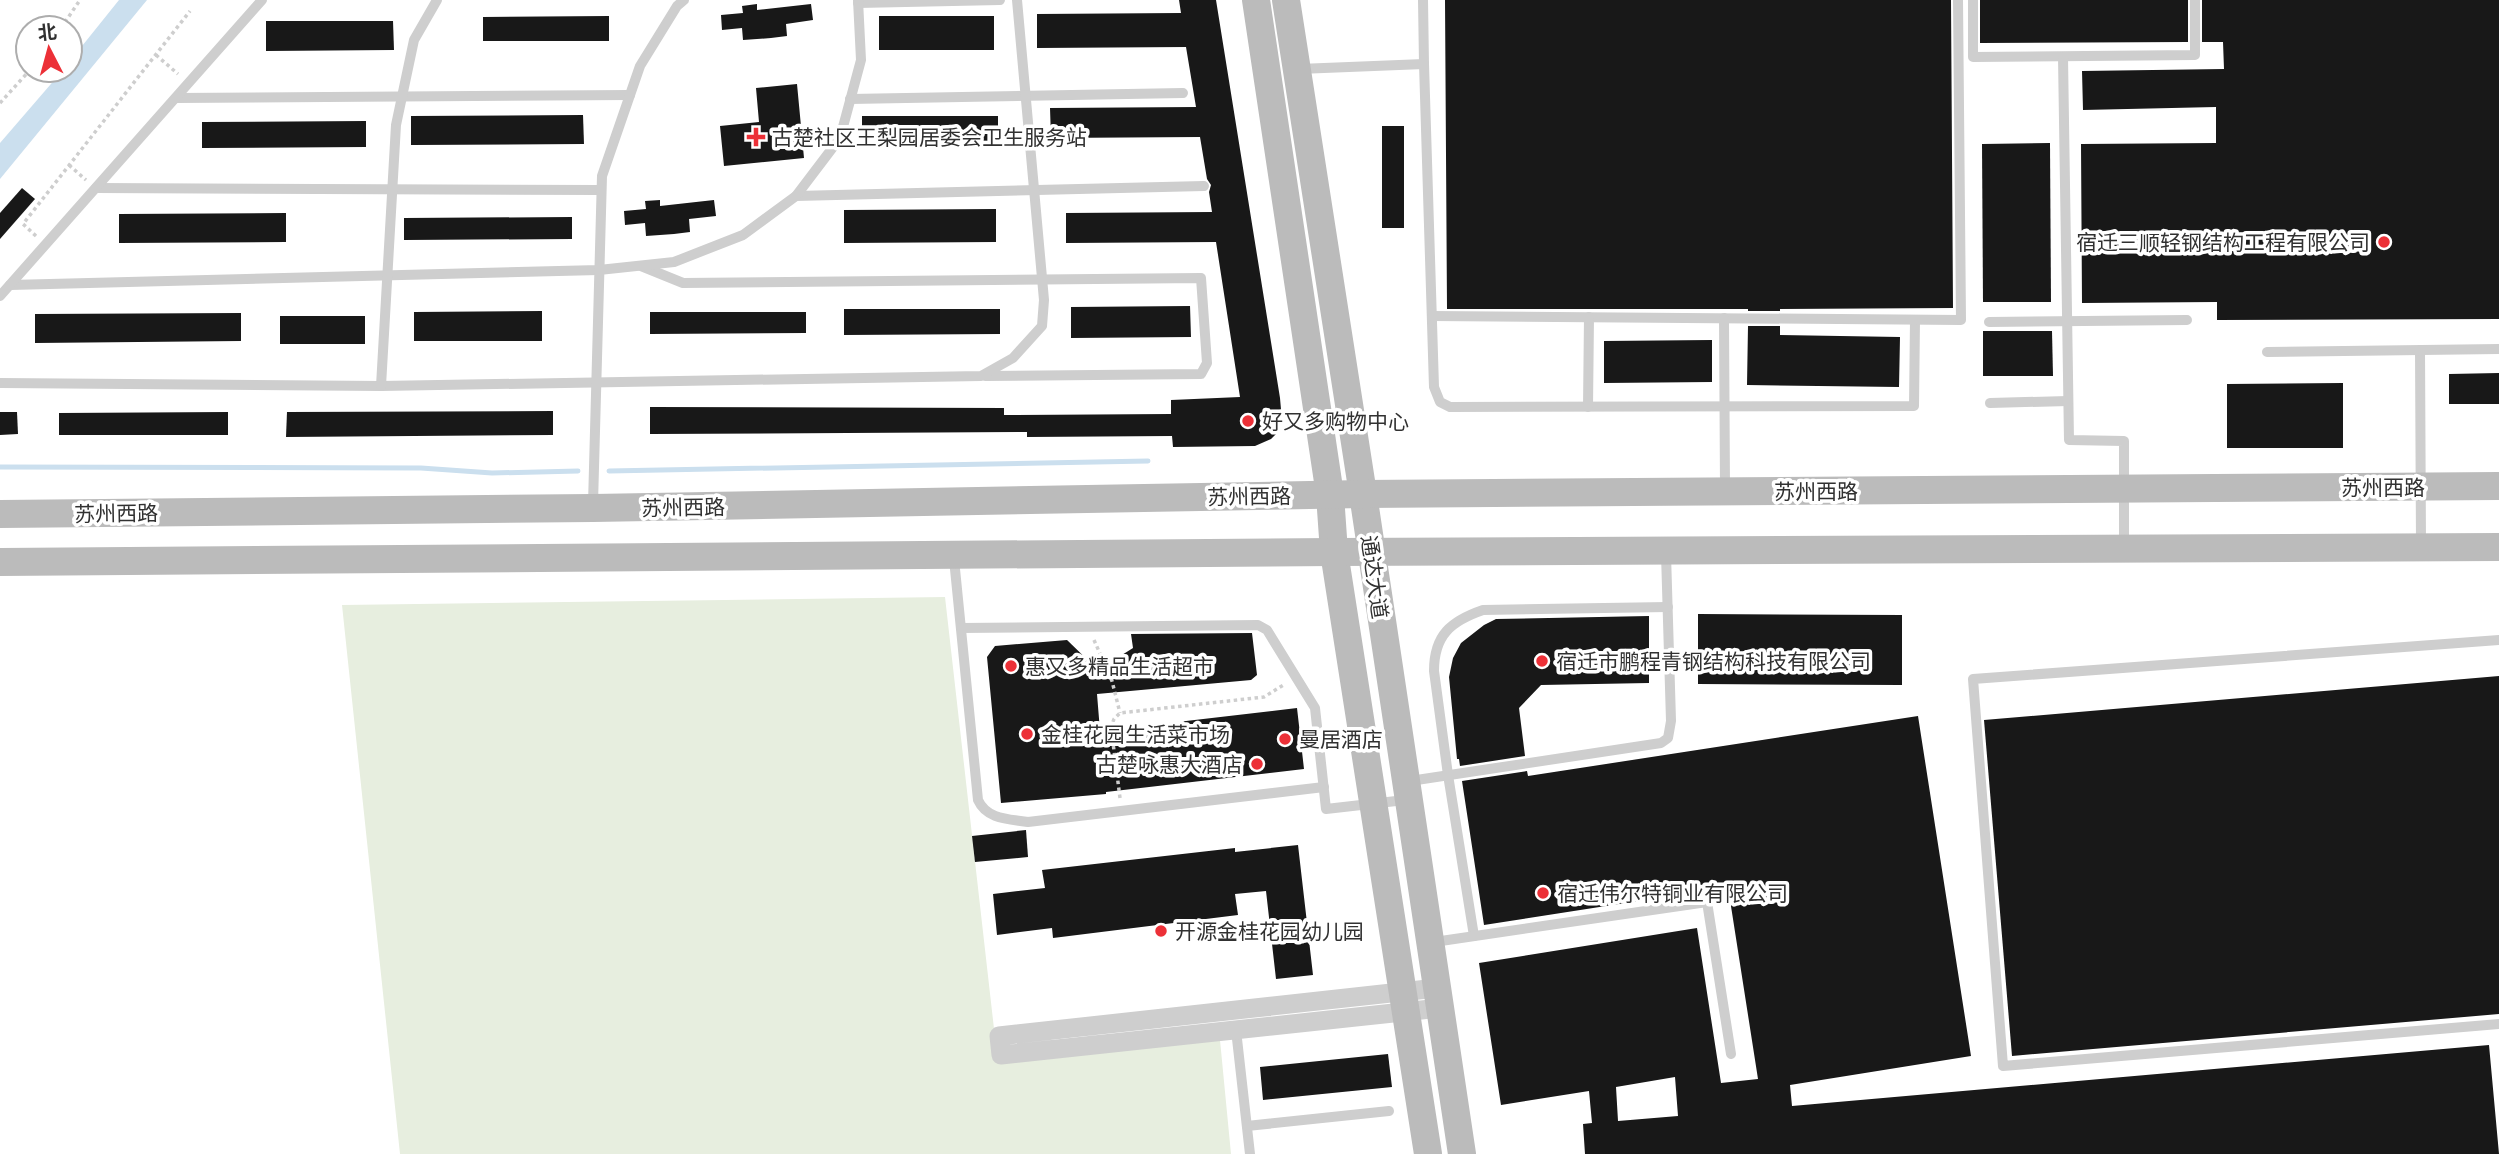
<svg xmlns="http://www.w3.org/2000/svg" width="2499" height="1154" viewBox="0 0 2499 1154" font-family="Quicksand,'Noto Sans SC',sans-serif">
<rect width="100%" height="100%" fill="#fff"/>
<path fill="#e7eedf" d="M945 597 998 1064 1220 1040 1231 1154H400L342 605Z"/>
<path fill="#cbdfee" d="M119 0H147L0 179V143L63 70H70V61Z"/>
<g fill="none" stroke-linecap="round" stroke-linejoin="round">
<g stroke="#cbdfee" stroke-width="5">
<path d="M0 467 421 468 492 473 578 471"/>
<path d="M609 471 1148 461"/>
</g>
</g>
<g fill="#181818" fill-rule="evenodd">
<path d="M1179 0H1216L1280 398 1282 421 1278 432 1271 439 1255 446 1173 447 1172 436 1027 437V432L650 434V407L1004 408V415L1171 414V400L1240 397 1216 242 1066 243V213L1212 212 1209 192 1211 185 1207 179 1200 137 1051 138 1050 108 1196 107 1186 47 1037 48V14L1181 13Z"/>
<path d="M1445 0H1951L1953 308 1780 309V311H1748V309H1447Z"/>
<path d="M1980 0H2188V42L1980 43Z"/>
<path d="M2202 0H2499V319L2217 320V302L2082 303 2081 144 2216 143V107L2083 110 2082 71 2224 69 2223 42H2202Z"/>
<path d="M757 4V10L811 4 813 20 786 24 787 36 771 38 743 40 742 28 722 30 721 15 743 13 742 6Z"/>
<path d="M609 16V41H483V17Z"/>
<rect x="879" y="16" width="115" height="34"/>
<path d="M266 21H393L394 50 266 51Z"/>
<path d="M797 84 804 158 724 166 720 126 759 122 756 88Z"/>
<path d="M583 115 584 144 411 145V116Z"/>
<path d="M862 116H998V146L862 147Z"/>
<path d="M366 121V147L202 148V122Z"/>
<rect x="1382" y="126" width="22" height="102"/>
<path d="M2050 143 2051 302H1983L1982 144Z"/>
<path d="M22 188 35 199 0 239V213Z"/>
<path d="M660 200V206L714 200 716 216 689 219 690 232 674 234 646 236 645 223 625 225 624 211 646 209 645 201Z"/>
<path d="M996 209V242L844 243V210Z"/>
<path d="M286 213V242L119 243V214Z"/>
<path d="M572 217V239L404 240V218Z"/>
<path d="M1190 306 1191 337 1071 338V307Z"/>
<path d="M844 309H1000V334L844 335Z"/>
<path d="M542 311V341H414V312Z"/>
<path d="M650 312H806V333L650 334Z"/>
<path d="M241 313V341L35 343V314Z"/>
<rect x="280" y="316" width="85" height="28"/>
<path d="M1748 326H1780V335L1900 337 1899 387 1747 385Z"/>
<path d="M1983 331H2052L2053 376H1983Z"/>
<path d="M1712 340V382L1604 383V341Z"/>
<path d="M2499 373V404H2449V374Z"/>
<path d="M2343 383V448H2227V384Z"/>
<path d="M553 411V435L286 437 287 412Z"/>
<path d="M0 412H17L18 434 0 435Z"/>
<path d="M228 412V435H59V413Z"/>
<path d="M1698 614 1902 615V685L1698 684Z"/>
<path d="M1649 616V683L1541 685 1519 708 1525 756 1460 766 1459 759H1457L1449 677 1453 658 1461 643 1484 625 1496 619Z"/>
<path d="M1252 633 1257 675 1251 680 1097 694 1100 731 1297 708 1304 769 1106 792V794L1001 803 987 657 995 646 1067 640 1098 670 1133 648 1131 634Z"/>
<path d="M2499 676V1014L2012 1056 1984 720Z"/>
<path d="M1918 716 1971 1056 1790 1085 1792 1106 2489 1045 2499 1154H1585L1583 1124 1592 1123 1589 1091 1501 1105 1479 963 1697 928 1721 1083 1758 1079 1728 887 1484 925 1462 781 1527 771 1528 776ZM1675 1077 1678 1116 1618 1121 1616 1087Z"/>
<path d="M1026 830 1028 857 975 862 972 836Z"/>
<path d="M1298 845 1313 975 1276 979 1266 891 1235 894 1238 915 1053 938 1052 928 997 935 993 894 1045 888 1042 870 1235 848V852Z"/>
<path d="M1388 1054 1392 1087 1263 1100 1260 1067Z"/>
</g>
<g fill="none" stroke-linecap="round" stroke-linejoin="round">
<g stroke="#cecece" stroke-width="3.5" stroke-dasharray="3.5 3.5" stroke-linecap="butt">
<path d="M61 28 80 0"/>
<path d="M156 55 178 74"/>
<path d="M0 103 30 70"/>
<path d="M69 165 86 180"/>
<path d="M36 236 23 224 190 11"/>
<path d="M1094 640 1112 681 1120 713"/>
<path d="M1120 798 1111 727 1114 719 1120 713 1264 697 1285 684"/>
</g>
<g stroke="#cecece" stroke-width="10">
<path d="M1423 0 1424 64"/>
<path d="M1973 0V57L2195 55V0"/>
<path d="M858 3 1000 0"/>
<path d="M2063 57 2069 440 2124 441V548"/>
<path d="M1299 69 1424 64 1434 387 1440 402 1450 407 1914 406 1915 320"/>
<path d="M176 98 630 95"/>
<path d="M850 99 1183 93"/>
<path d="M96 188 601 190"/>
<path d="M796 196 1204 186"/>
<path d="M641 266 683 283 1201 278 1207 363 1201 374 985 376"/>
<path d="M10 285 599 270 674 262 743 235 796 196 840 138 861 60 858 0"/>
<path d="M0 296 262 0"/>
<path d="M1432 316 1961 320 1958 0"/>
<path d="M1724 318 1725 489"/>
<path d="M1989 322 2187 320"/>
<path d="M2420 350 2421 545"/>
<path d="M2267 352 2499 349"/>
<path d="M0 383 381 386 981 376 1013 358 1042 326 1044 300 1017 0"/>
<path d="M381 386 396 125 414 40 437 0"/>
<path d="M1990 403 2068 401"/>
<path d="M1588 407 1589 317"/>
<path d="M593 504 602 176 640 66 677 6 684 0"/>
<path d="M954 559 978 800C987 820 1010 819 1028 822L1324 787"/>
<path d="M961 628 1258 625 1267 630 1315 708 1326 809 1405 800"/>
<path d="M2499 640 1973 679 2003 1066 2499 1024"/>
<path d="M1410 781 1661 743 1668 738 1671 721 1666 554"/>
<path d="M1474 936 1448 775 1434 671C1434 635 1451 621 1483 610L1668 607"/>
<path d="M1434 942 1707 902 1731 1054"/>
<path d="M1236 1030 1250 1154"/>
<path d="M1247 1126 1389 1111"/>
</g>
<path stroke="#cecece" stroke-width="19" d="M1437 988 999 1036 1001 1055 1440 1008"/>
<g stroke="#bbb" stroke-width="28">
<path d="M1256 0 1330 495 1334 552 1428 1154"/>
<path d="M1286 0 1363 494 1462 1154"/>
<path d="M0 514 593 508 1363 494 2499 486"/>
<path d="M0 562 1334 552 2499 547"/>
</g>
</g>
<g fill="#ec3037" stroke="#fff" stroke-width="2.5">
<path d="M752.5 126.5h7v7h7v7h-7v7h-7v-7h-7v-7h7z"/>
<circle cx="2384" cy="242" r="7"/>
<circle cx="1248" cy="421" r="7"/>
<circle cx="1542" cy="661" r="7"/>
<circle cx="1011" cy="666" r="7"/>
<circle cx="1027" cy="734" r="7"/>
<circle cx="1285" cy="739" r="7"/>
<circle cx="1257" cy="764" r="7"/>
<circle cx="1543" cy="893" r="7"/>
<circle cx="1161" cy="931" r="7"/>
</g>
<g text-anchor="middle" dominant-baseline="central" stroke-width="7" stroke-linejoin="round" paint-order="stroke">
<g font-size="21" fill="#313131" stroke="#fff" text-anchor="start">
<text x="772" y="137">古楚社区王梨园居委会卫生服务站</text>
<text x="2370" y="242" text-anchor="end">宿迁三顺轻钢结构工程有限公司</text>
<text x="1262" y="421">好又多购物中心</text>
<text x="1556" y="661">宿迁市鹏程青钢结构科技有限公司</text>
<text x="1025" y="666">惠又多精品生活超市</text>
<text x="1041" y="734">金桂花园生活菜市场</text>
<text x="1299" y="739">曼居酒店</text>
<text x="1243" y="764" text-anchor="end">古楚咏惠大酒店</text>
<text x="1557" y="893">宿迁伟尔特铜业有限公司</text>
<text x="1175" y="931">开源金桂花园幼儿园</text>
</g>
<g font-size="21" fill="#313131" stroke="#fff">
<text x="2383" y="487">苏州西路</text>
<text x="1816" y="491">苏州西路</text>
<text transform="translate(1249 496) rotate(-1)">苏州西路</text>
<text transform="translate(683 507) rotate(-1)">苏州西路</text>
<text transform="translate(116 513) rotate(-1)">苏州西路</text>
<text transform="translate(1375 577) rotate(82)">通达大道</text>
</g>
</g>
<g transform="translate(49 49) rotate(354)"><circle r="33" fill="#ffffff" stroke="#adadad" stroke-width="2"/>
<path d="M0-5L12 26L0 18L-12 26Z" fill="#ec3037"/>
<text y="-10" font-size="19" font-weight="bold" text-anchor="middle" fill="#313131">北</text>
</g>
</svg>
